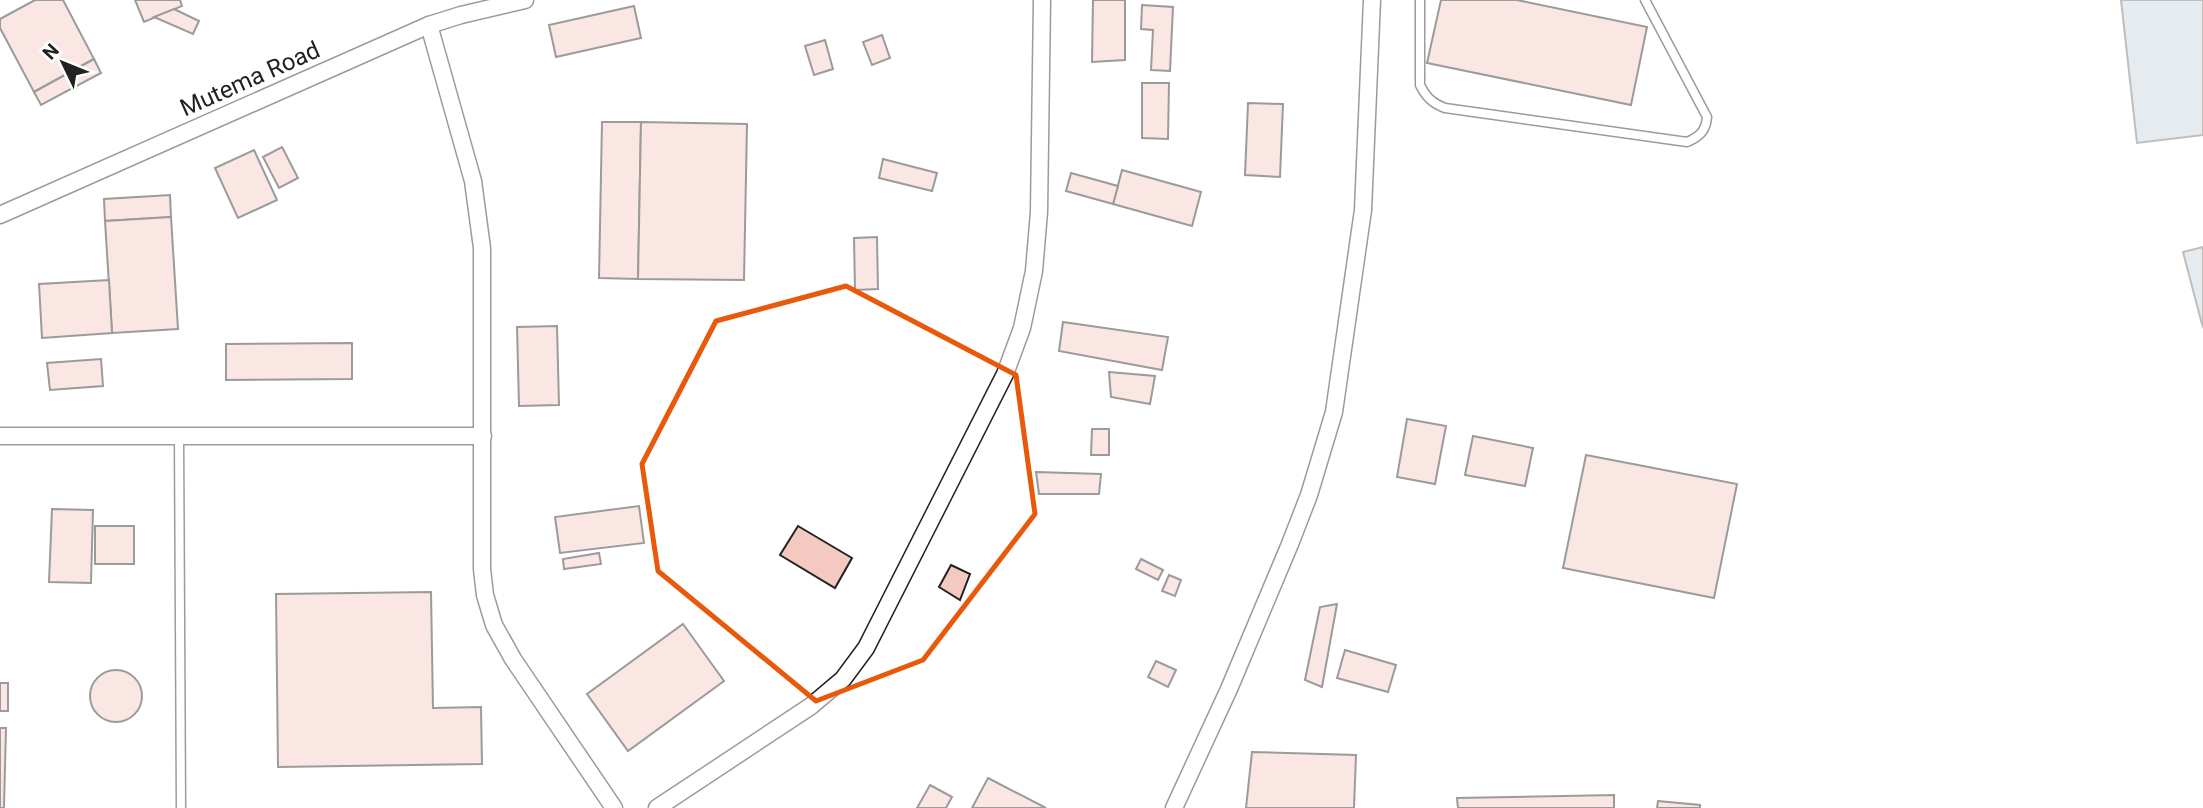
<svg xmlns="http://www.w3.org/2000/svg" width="2203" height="808" viewBox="0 0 2203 808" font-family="Roboto,sans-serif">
<rect width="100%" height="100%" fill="#fff"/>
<g fill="#c7d3dd" stroke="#6f6f6f" stroke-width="2">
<path d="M2121 0H2203V135L2137 143Z"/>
<path d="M2203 247V328L2183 252Z"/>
</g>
<g fill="#f3c9c0" stroke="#222" stroke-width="2">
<path d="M35 0H63L94 59 34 92 0 28V19Z"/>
<path d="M135 0H180L182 6 144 22Z"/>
<path d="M1093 0H1125V60L1092 62Z"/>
<path d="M1441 0H1517L1647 27 1631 105 1427 63Z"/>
<path d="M1142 5 1173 7 1170 71 1151 70 1153 30 1141 29Z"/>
<path d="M634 6 641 38 556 57 549 25Z"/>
<path d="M174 9 199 21 193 34 154 17Z"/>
<path d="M882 35 890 58 872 65 863 42Z"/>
<path d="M825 40 833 69 814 75 805 46Z"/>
<path d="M94 59 101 73 41 105 34 92Z"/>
<path d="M1142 83H1169L1168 139 1142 138Z"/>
<path d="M1248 103 1283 104 1280 177 1245 175Z"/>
<path d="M602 122H641L638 279 599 278Z"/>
<path d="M641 122 747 124 744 280 638 279Z"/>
<path d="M282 147 298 178 279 188 263 157Z"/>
<path d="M254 150 277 200 238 218 215 168Z"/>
<path d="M883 159 937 173 932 191 879 178Z"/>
<path d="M1122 170 1201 192 1192 226 1113 204Z"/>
<path d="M1071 173 1118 186 1113 204 1066 191Z"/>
<path d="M170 195 171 217 105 221 104 199Z"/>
<path d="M171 217 178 329 112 333 105 221Z"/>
<path d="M877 237 878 289 855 290 854 238Z"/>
<path d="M109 280 112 333 42 338 39 284Z"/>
<path d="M1063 322 1168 337 1162 370 1059 351Z"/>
<path d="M557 326 559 405 519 406 517 327Z"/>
<path d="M352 343V379L226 380V344Z"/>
<path d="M101 359 103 386 50 390 47 363Z"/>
<path d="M1109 372 1155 376 1150 404 1111 397Z"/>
<path d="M1407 419 1446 426 1435 484 1397 477Z"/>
<path d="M1092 429H1109V455H1091Z"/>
<path d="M1473 436 1533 448 1525 486 1465 475Z"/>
<path d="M1586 455 1737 484 1714 598 1563 568Z"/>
<path d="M1036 472 1101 474 1099 494H1039Z"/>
<path d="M639 506 644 543 560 553 555 517Z"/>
<path d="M52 509 93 510 91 583 49 582Z"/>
<rect x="95" y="526" width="39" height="38"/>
<path d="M798 526 852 558 835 588 780 555Z"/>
<path d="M599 553 601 564 564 569 563 559Z"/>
<path d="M1141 559 1163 570 1158 580 1136 569Z"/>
<path d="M951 565 970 574 960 600 939 587Z"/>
<path d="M1169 575 1181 580 1175 596 1162 591Z"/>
<path d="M431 592 433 708 481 707 482 764 278 767 276 594Z"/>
<path d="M1337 604 1322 687 1305 680 1320 607Z"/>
<path d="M683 624 724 681 628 751 587 694Z"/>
<path d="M1345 650 1396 665 1388 692 1337 678Z"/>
<path d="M1156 661 1176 670 1168 687 1148 677Z"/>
<circle cx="116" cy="696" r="26"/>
<rect x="0" y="683" width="8" height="28"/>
<path d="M0 728H6L4 808H0Z"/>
<path d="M1252 752 1356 755 1354 808H1246Z"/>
<path d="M988 778 1046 808H972Z"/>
<path d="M930 785 952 797 946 808H917Z"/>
<path d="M1614 795V808H1458L1457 798Z"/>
<path d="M1658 801 1700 805V808H1657Z"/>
</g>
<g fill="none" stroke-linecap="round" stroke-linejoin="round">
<g stroke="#222" stroke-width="11">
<g id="service">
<path d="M1420 0V85C1426 97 1432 103 1445 108L1687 142C1699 137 1706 131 1707 117L1645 0"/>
<path d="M179 436 181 808"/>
</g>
</g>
<g stroke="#222" stroke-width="19">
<g id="minor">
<path d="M429 25 473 181 482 248V569L485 595 494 625 513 659 614 808"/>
<path d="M0 215 429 25 461 15 525 0"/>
<path d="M0 436H483"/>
<path d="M657 808 811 706 843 679 866 648 1005 374 1022 328 1034 271 1039 212 1042 0"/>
<path d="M1174 808 1229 689 1290 544 1309 495 1334 412 1363 210 1372 0"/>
</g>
</g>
<use href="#service" stroke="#fff" stroke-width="8"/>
<use href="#minor" stroke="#fff" stroke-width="16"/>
</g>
<path d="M0 0H2203V808H0ZM846 286 1016 375 1035 514 923 660 816 701 658 571 642 464 716 321Z" fill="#fff" fill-opacity=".55" fill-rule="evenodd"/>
<path fill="none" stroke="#e8590c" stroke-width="5" stroke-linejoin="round" d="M846 286 1016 375 1035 514 923 660 816 701 658 571 642 464 716 321Z"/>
<g text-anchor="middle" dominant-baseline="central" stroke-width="5" stroke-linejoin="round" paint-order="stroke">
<g font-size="24" fill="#222" stroke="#fff">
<text transform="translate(250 79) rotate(-24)">Mutema Road</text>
</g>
</g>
<g transform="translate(63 63) rotate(313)" stroke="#ffffff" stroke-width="5" paint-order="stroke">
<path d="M0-5L12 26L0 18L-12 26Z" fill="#222222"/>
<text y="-10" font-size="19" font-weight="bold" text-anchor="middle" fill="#222222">N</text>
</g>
</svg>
